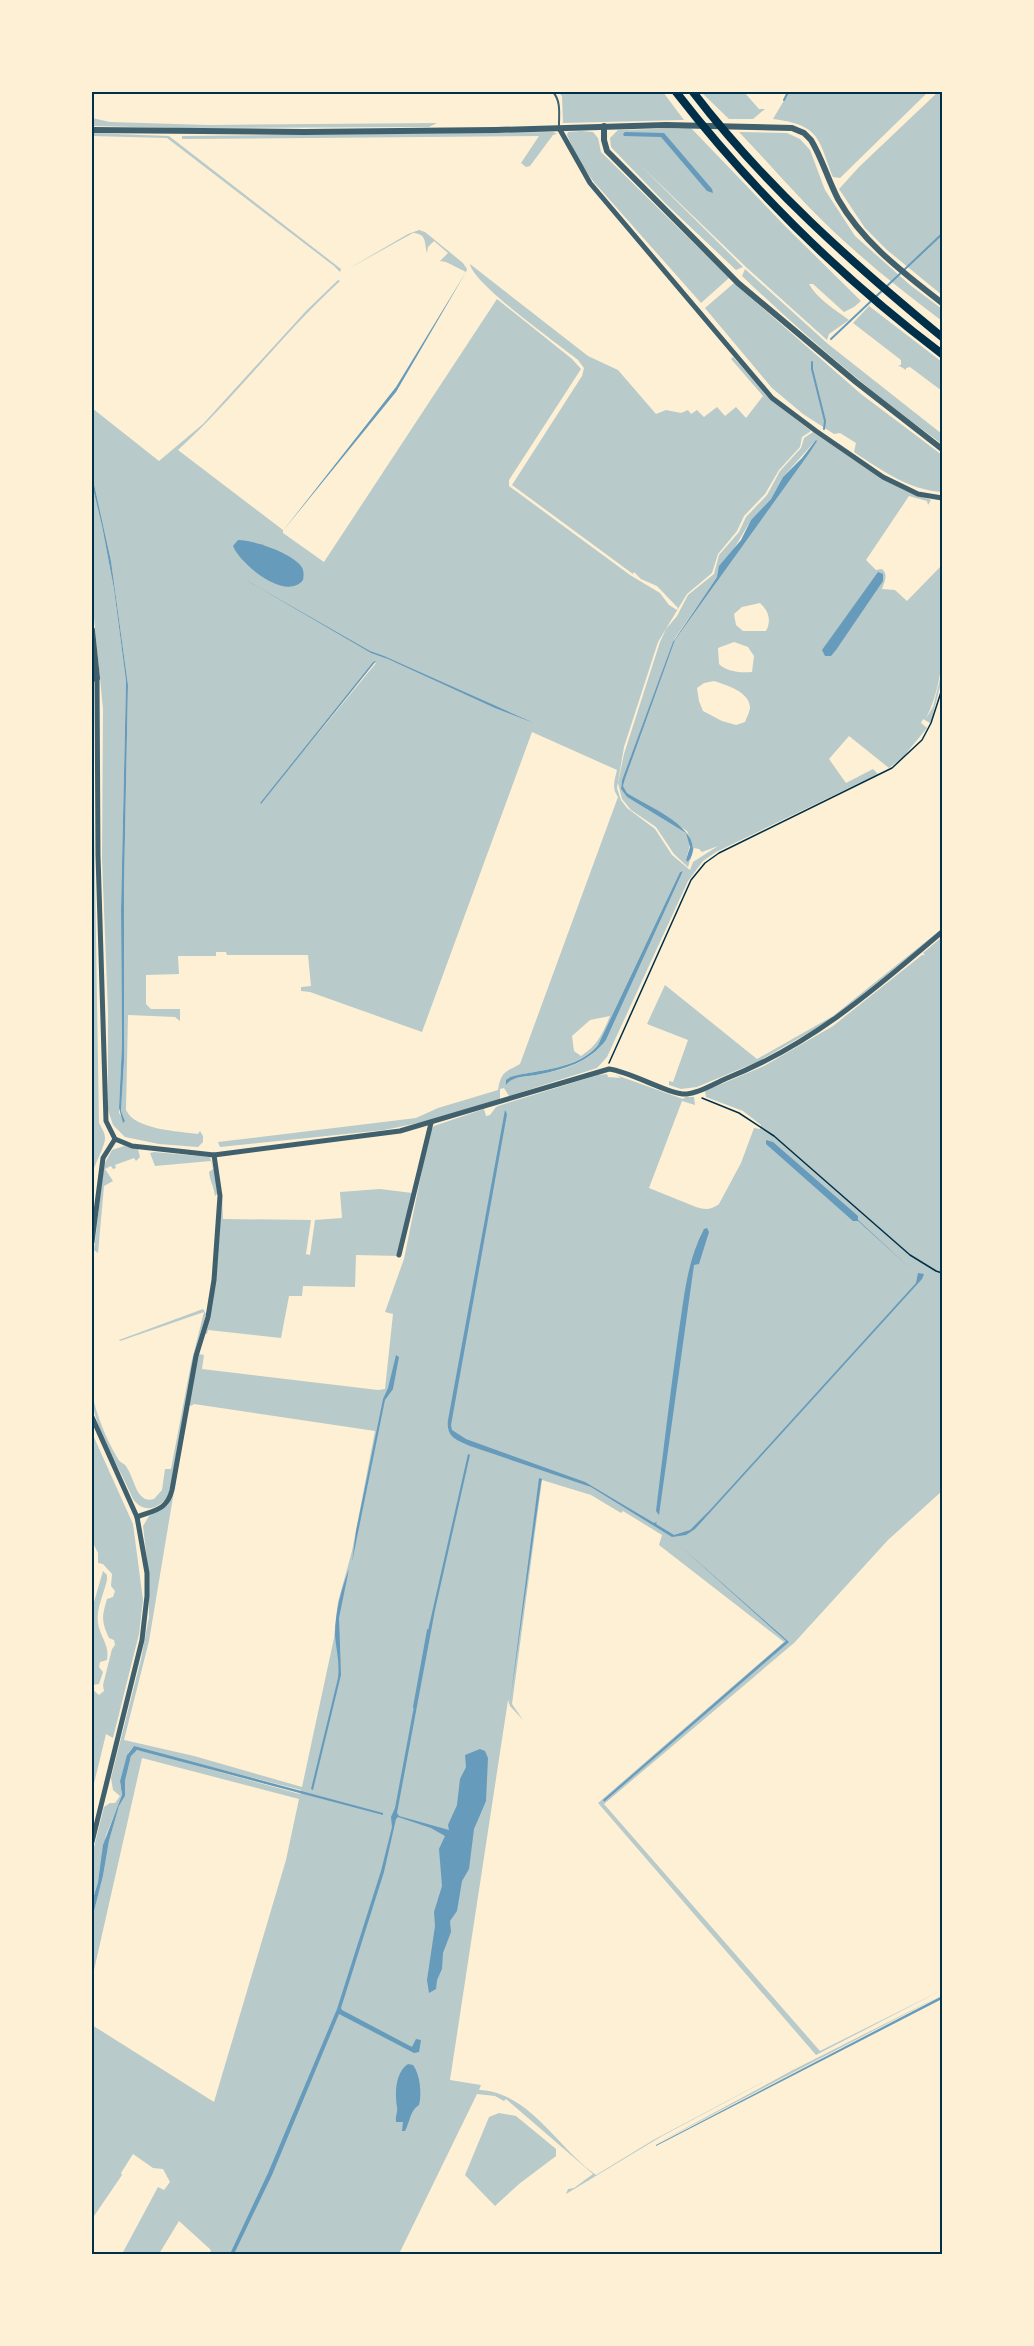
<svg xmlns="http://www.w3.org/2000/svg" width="1034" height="2346" viewBox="0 0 1034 2346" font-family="'Work Sans',sans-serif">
<rect width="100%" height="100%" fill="#fdf0d5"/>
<g fill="#b9caca" fill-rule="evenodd">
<path d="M558 92H663L684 120 563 123 562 96Z"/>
<path d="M701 92H744L759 109H765L753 119H729Z"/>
<path d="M789 92H928L840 178 833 177C818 138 820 125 773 119Z"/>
<path d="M938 92H942V295L887 250 865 228 839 189 859 167Z"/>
<path d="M92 118 110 122 209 125 437 123 429 127 179 128 92 126Z"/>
<path d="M691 128 786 227 861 301 854 307 844 312 813 284H809C818 300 836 310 849 320L829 334 827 340 747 268 637 162 743 267 736 270 666 204 611 147 610 138 618 130Z"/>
<path d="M581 131 593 132 598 138 601 152 729 278 701 303 593 181 578 159 567 135 568 132Z"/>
<path d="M553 132 557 134 553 135 530 166 526 167 521 163 539 136 182 139V136Z"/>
<path d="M739 132 787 133 800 139 810 150 825 190 855 236 910 285 942 309V321C894 285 847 247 805 203 783 180 761 155 739 132Z"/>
<path d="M92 133 169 136 341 269 340 272 334 266 167 138 92 136Z"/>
<path d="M419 230 425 232 463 263 467 269 466 272 446 262 440 261 448 253 434 241 428 247 427 253C424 242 427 234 413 233L348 269 408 234Z"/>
<path d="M470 264 588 356 618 370 656 414 666 410 681 413 688 410 691 414 697 410 704 417 717 407 725 416 736 407 746 418 763 396 731 359 733 357 774 402 811 431 802 437 800 447 779 470 765 494 744 516 737 531 718 554 712 573 687 594 658 642 624 747 617 788 621 800 627 808 655 829 672 855 690 870 693 862 718 846 702 852 699 849 694 848 688 867 674 854 656 827 631 810 622 799 618 783 624 754 660 642 666 629 677 616 688 595 714 574 719 555 739 532 746 517 767 495 780 471 801 448 804 438 813 432 883 479 904 490 931 500 928 505 927 501 909 496 866 560 876 570 882 569C889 575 884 582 882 589L895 590 907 601 942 565C942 617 950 673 925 720L933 707 942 671V679L932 718 930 723 923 719 921 723 927 728 903 757 889 768 849 736 829 759 846 783 873 769 878 774 716 852 703 861 688 881 607 1057 597 1068 509 1096 504 1088 500 1089V1099L428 1121 384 1130 220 1147 218 1142 416 1118 438 1108 498 1090C501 1071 506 1072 520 1064L618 797C611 788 615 779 617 770L532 732 422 1032 310 992 301 991V987L311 986 308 955H227L226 952H216V956H178L179 974 146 975V1004L151 1009H180V1021L175 1017 128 1015 126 1110C135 1130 178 1131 198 1134L200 1131 203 1136V1142L198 1147 159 1144 125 1137 113 1125 108 1110V1011L102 860 103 709 92 598V484L102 526 114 589 126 681 121 909 122 1044 119 1108V1113L125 1121 121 1111 124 1061V887L128 685 111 561 92 475V408L159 461 203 424 306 311 338 280 340 281C282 334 236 397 178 450L283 530V533L324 562 497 299 572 359 581 369 509 480V486L630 575 660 593 669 605 677 610 678 608 657 586 641 579 634 572 633 574 512 485 582 376 584 368 578 360C558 344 473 284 470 264ZM816 440 808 455 675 640 625 779 623 786 627 793 687 831 693 846 689 862 686 860 690 844 686 833 627 797 621 789 622 780 675 638 717 577 751 520 771 499 783 477ZM760 603C768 611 772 619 766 631H743L736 625 734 614 742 607ZM734 642 748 647 754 656 752 672C741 673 727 672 719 664L718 648ZM373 662 376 663 260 804V803ZM714 681C725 685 749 691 750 707 750 711 747 717 745 722L736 725 722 721 703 711 699 701 697 688 704 683ZM683 871 606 1040C585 1069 547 1074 513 1078L506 1084 508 1078 510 1077C541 1069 575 1070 598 1045L680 872ZM610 1016C603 1033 597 1046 581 1056L574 1051 572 1036 590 1020Z"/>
<path d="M745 269 828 344 942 434V444C871 393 805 336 742 276Z"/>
<path d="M734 283 861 394 942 455V492C909 490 881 470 854 452L856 443 840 433 834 434 803 414 772 388 705 308Z"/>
<path d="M869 306 942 362V391L910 367 906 368V370L898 365H901V360L853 323Z"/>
<path d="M92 692 99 1123C101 1127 105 1133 105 1137 106 1145 94 1165 92 1175Z"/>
<path d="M939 931 940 932 831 1020 757 1062 697 1087 681 1089 669 1085V1081L673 1082 688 1040 647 1024 665 985 757 1059 833 1016Z"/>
<path d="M942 937V1491L888 1540 794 1643 604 1804 820 2051 942 1990 816 2055 598 1803 784 1642 659 1545 662 1535 623 1511 621 1513 591 1495 542 1480 512 1704 523 1720 510 1706 508 1700 450 2080 481 2085 479 2090C530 2092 558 2149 596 2175L655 2139 786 2070 662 2136 566 2194 568 2189 574 2188 593 2174 506 2099 504 2101 495 2096 477 2094 399 2254H209L211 2250 179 2221 159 2254H122L158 2187 164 2190 170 2182 163 2169 153 2168 133 2154 121 2173 122 2175 92 2219V2025L214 2102 286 1860 299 1799 142 1758 92 1979V1919L103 1876 109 1841 119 1806 125 1796V1781L131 1756 134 1751 139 1750 296 1793 300 1794 301 1790 133 1747 128 1753 120 1781 122 1797 106 1835 98 1882 92 1902V1855L104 1807 110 1803H115L120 1796 113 1790 111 1778 141 1659 149 1617V1578L143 1526 149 1516 168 1505 182 1443 149 1641 124 1740 194 1756 302 1787 334 1638 338 1602 352 1551 375 1431 194 1404 191 1406 189 1404 198 1354 204 1355 202 1369 378 1390 385 1389 393 1314 385 1312 404 1259 430 1131 434 1126 484 1109 486 1116 490 1115 496 1107 501 1105 598 1075 607 1074 608 1077 621 1078 616 1075 683 1099 685 1097H694L695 1105 682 1101 649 1188 696 1207C705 1210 711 1210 719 1204L741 1163 754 1128 760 1129 761 1125 743 1111 706 1097 705 1091 764 1066 833 1026 922 955H925L923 953ZM786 1644 604 1802 603 1801 782 1646Z"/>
<path d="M124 1146 138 1149 140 1157 136 1161 134 1158 115 1165 116 1168 113 1169 111 1166 105 1169 113 1181 104 1186 98 1253 94 1250 104 1165 112 1150Z"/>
<path d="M154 1152 210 1157 216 1176 217 1194 215 1196C214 1187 210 1181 209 1172L213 1169 211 1161 155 1166 150 1153Z"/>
<path d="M380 1189 412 1193 399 1256 356 1255 355 1287 303 1286 302 1296H289L281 1338 208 1330 207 1334H204L216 1275 222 1197 223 1219 311 1220 306 1254 310 1255 315 1220 342 1218 340 1192Z"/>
<path d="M203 1309 206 1314 197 1345 169 1495C160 1509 143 1514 133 1499 120 1467 92 1427 92 1394 97 1416 106 1439 118 1459 120 1463 125 1463 127 1468 135 1479 136 1504 154 1499L162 1490 165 1469H171L191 1364 204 1312 120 1341 119 1340Z"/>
<path d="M92 1433 133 1524 143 1600 139 1634 113 1738 106 1734 92 1792V1689L99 1695 104 1691 103 1685 112 1649 115 1645 114 1640 109 1638C101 1621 102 1616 107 1599L113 1597 115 1591 111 1586 112 1574 103 1564 98 1563V1553L92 1541Z"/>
<path d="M103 1571 107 1575V1580C104 1593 96 1609 98 1623 100 1637 110 1645 107 1660L100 1662 99 1667 103 1672 99 1684 92 1685V1609Z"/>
<path d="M942 1995 656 2144 793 2070Z"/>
<path d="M499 2113 516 2116 556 2149V2156L519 2184 495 2206 465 2175 489 2117Z"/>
</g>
<g fill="#669bbc">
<path d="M625 132 664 133 712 189 713 193 707 191 661 137 624 136 623 134Z"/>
<path d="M466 272 396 392 282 532 396 387Z"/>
<path d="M816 440 817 441 808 455 675 640 625 779 623 786 627 793C648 807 711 831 688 862L686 860 690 847 686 833 627 797 621 789 622 780 673 642 717 577 719 566 741 540 751 520 771 499 783 477 802 458Z"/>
<path d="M92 475 111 561 128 685 124 887V1061L121 1111 125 1121 123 1123 119 1108 122 1044 121 909 126 681 114 589 102 526 92 484Z"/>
<path d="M238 540C254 540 291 553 301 566 304 570 304 575 303 580 286 602 240 564 233 546Z"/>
<path d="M878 572 883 574V581L836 650 831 656H825L822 650Z"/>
<path d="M244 579 370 651 384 656 534 723 495 708 388 659 371 653Z"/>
<path d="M376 661 261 804 260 803 373 662Z"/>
<path d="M683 871 606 1040C590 1062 563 1070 536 1075 525 1077 512 1076 506 1085V1080L510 1077C540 1069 577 1070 598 1045L680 872Z"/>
<path d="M505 1110 507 1114 451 1425 452 1430 466 1439 585 1482 654 1523 657 1522 656 1524 674 1535 690 1530 710 1510 916 1283 918 1273 924 1274 922 1279 695 1529 686 1535 672 1537 591 1487 470 1446C456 1440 446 1437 448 1420Z"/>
<path d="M766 1140 773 1142 858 1216V1220L911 1269 858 1221H853L766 1144Z"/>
<path d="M707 1228 709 1232 699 1264 694 1265 659 1515 656 1511C663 1453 670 1395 678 1337 684 1300 686 1263 704 1229Z"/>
<path d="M396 1355 399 1357 393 1389 385 1400 352 1562 356 1531 383 1399 388 1388Z"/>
<path d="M468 1454 470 1455 435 1610 397 1813 399 1816 449 1830 448 1825 457 1805 460 1779 466 1767 465 1755 480 1749 485 1751 488 1758 486 1801 474 1829 469 1869 462 1881 457 1911 450 1921 451 1932 443 1953 442 1969 437 1980 436 1989 429 1993 427 1980 435 1926 434 1912 442 1886 439 1849 445 1836 431 1828 398 1817 396 1819 384 1872 341 2008 342 2010 412 2047 416 2039 421 2040 419 2052 414 2053 339 2014 272 2175 234 2254H230L268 2173 337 2009 381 1871 392 1827 391 1817 395 1808 429 1626Z"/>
<path d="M539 1478 542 1479 541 1483 510 1703Z"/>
<path d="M679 1545 789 1642 604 1802 603 1800 786 1641Z"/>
<path d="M349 1569 339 1618 341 1675 313 1790 311 1789 338 1678C340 1663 336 1649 335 1635 335 1612 341 1590 349 1569Z"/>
<path d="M134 1746 383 1813V1815L137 1750 131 1756 125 1781V1796L119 1806 109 1841 103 1876 92 1919V1902L98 1882 103 1845 122 1795 120 1781 127 1755Z"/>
<path d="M942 1996V1999L656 2146V2145Z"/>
<path d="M408 2064 413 2065C420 2074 422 2094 419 2105 410 2110 410 2122 405 2131H402L403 2122H396C395 2116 398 2112 397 2107 395 2093 395 2073 408 2064Z"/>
</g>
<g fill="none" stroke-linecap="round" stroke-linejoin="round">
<g stroke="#669bbc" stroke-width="2">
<path d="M784 100 788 92"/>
<path d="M831 339 942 234"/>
<path d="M812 362V369L825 421 824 429"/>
<path d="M414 1707 428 1630"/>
</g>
<g stroke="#003049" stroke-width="1.5">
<path d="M609 1063 691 880 705 863 719 853 892 768 922 740 931 723 942 689"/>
<path d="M702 1098 739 1113 774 1136 910 1255 936 1271 942 1273"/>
</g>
<path stroke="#3f606c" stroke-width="2" d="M553 92C561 101 559 113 559 125"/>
<g stroke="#3f606c" stroke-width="5">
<path d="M559 128 590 183 772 398 816 431 883 477 918 494 942 498"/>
<path d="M97 678 98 855 106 1121 115 1139 132 1146 214 1155 400 1131 609 1069C632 1072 669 1095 687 1094 699 1093 714 1084 725 1079 811 1045 873 991 942 932"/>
<path d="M92 1242 103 1158 115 1139"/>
<path d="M399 1255 431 1123"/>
<path d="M92 1417 137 1517 147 1573V1596L142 1640 92 1842"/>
<path d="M137 1517C155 1510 167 1510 172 1490L196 1356 208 1317 214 1280 220 1196 214 1155"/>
</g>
<g stroke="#3f606c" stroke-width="6">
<path d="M604 126V140L607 151 738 283 856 382 942 449"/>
<path d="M92 130 304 132 496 130 666 125 792 128 804 133 811 140C822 158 828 180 838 199 863 243 904 273 942 303"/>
<path d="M92 630 97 678 92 679"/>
</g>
<g stroke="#003049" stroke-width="8">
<path d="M676 92C752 190 843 279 942 354"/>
<path d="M693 92C764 185 852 263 942 337"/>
</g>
</g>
<rect width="1034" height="2346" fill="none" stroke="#fdf0d5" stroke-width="186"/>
<rect x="93" y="93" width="848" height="2160" fill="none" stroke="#003049" stroke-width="2"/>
</svg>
